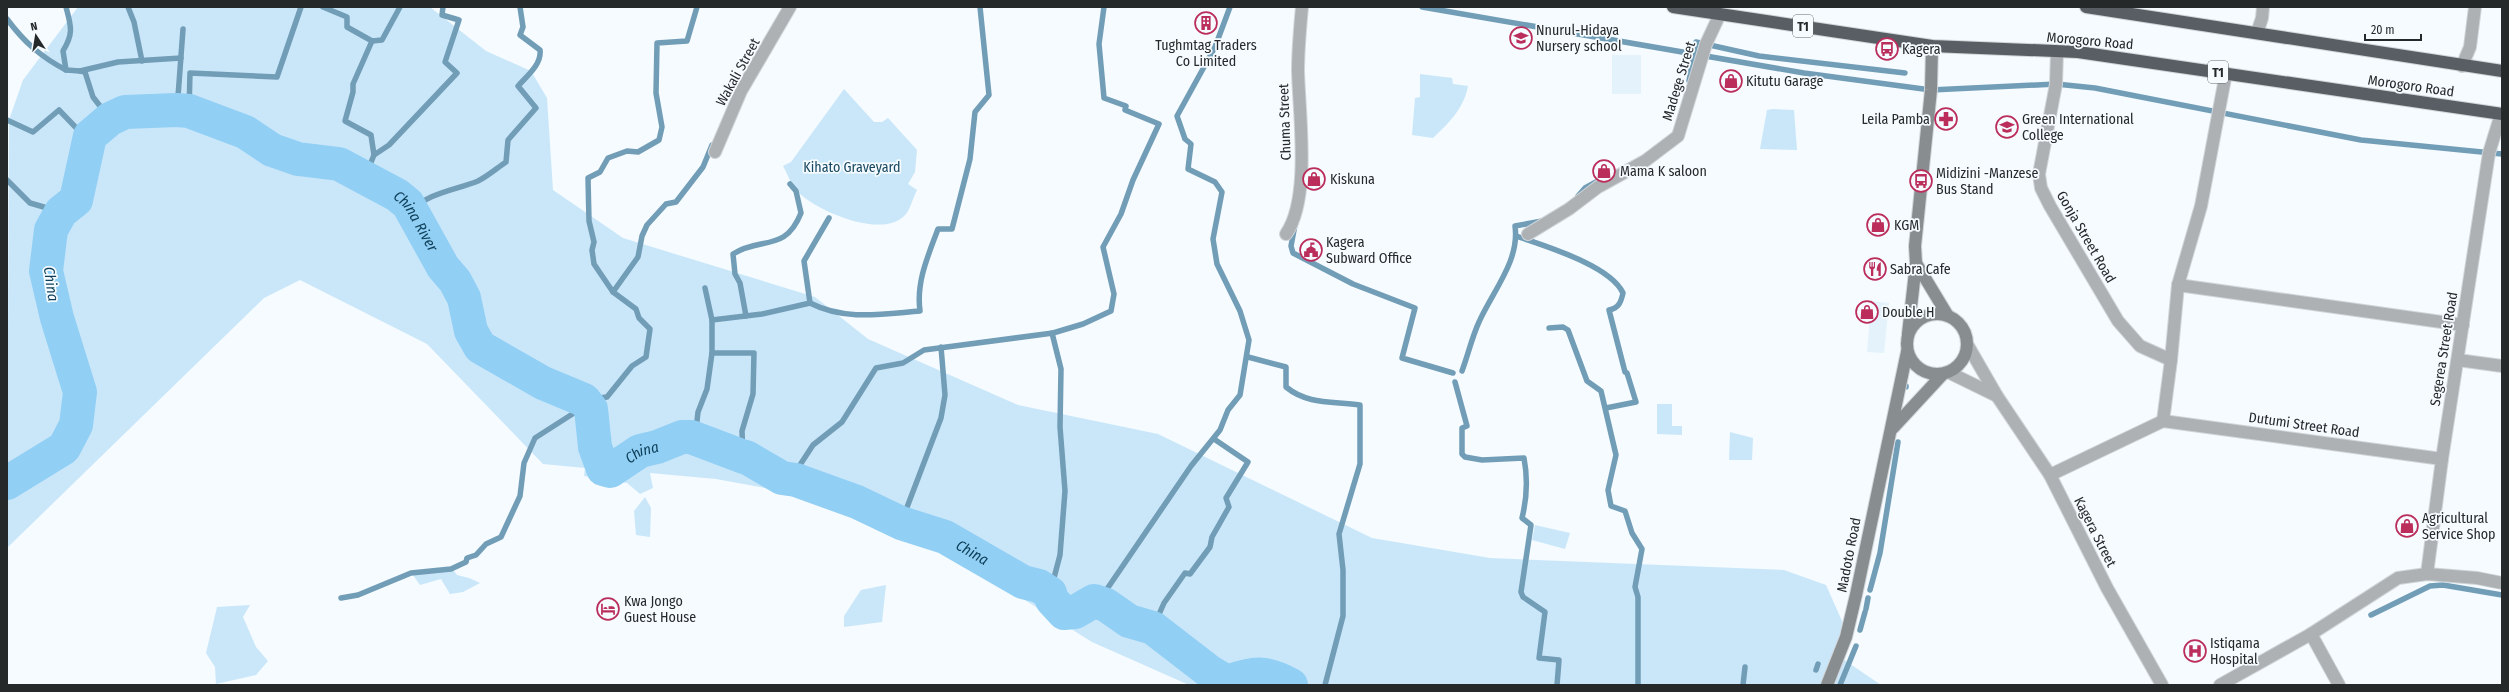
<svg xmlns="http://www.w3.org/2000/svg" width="2509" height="692" viewBox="0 0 2509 692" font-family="'Fira Sans Condensed',sans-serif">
<rect width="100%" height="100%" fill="#f5fbff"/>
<g fill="#e3f2fb">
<rect x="1612" y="55" width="29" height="39"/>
<path d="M1871 301 1889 303 1884 353 1867 352Z"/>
</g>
<g fill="#cae7fa">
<path d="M78 7H430L486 51 531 71 547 98 553 190 623 238 815 297 868 339 1018 405 1158 434 1372 538 1490 558 1784 570 1826 585 1842 621 1840 657 1881 685H1189L1092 642 879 509 716 479 650 473 653 488 640 494 627 483 584 476 585 468 543 464 427 344 300 280 264 298 7 548 9 120 23 80Z"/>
<path d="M1420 74 1452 78 1453 84 1468 86C1464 108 1449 123 1433 138L1412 135 1415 98 1420 97Z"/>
<path d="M844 89 874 122H882L888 118 917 150 915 172 908 184 917 190C913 197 910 212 903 217 880 238 815 211 796 190 791 184 787 173 783 166L791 162Z"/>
<path d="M1773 109 1794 110 1797 150 1760 149 1767 110Z"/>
<path d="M1657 404H1672V426H1682V435L1657 434Z"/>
<path d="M1730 432 1753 438 1752 460H1729Z"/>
<path d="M645 497 651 508 650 537 636 535 634 511Z"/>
<path d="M1535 525 1570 533 1565 549 1532 540Z"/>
<path d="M433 569 454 571 457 575 469 578 480 583 463 592 450 594 441 579 420 585 413 575Z"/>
<path d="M886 585 882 622 844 627V616L861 590Z"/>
<path d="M250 605 243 617 256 647 268 661 256 675 216 684 215 667 206 653 217 607Z"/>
</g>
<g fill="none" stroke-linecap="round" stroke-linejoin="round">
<g stroke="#729db7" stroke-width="5.5">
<path d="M66 7C71 26 74 33 63 51L66 70 80 71 118 62 181 58"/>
<path d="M128 7 134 22 142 61"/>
<path d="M323 7 347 17V27L372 41 353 84V92L345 121 371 135 374 155 365 177"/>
<path d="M1422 7 1804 73 1931 90 2056 84 2095 88 2361 140 2502 154"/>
<path d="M7 19C24 42 41 57 66 70"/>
<path d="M372 41 382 40 400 7"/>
<path d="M80 71 85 72 93 97 110 119"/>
<path d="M1689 81 1696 42 1759 56 1905 73"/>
<path d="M177 110 183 29"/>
<path d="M189 111 190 73 277 77 301 7"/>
<path d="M7 120 33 132 59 110 85 137 90 136"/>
<path d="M374 155 389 145 457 73 445 62 459 20 442 15 443 7"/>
<path d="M7 180 30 203 61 212"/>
<path d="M1578 196 1585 188 1596 182"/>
<path d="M411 212C426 193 456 190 478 181 488 176 497 168 506 162L508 140 536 108 518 86C527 76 542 64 540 50L520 35 523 27 520 7"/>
<path d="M1295 225 1291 246 1293 253 1353 284 1415 308 1402 358 1453 373"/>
<path d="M1516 236C1544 246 1610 265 1623 293 1621 302 1619 308 1609 310L1625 372 1627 373 1636 402 1606 408"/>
<path d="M705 288 712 320"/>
<path d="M613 292 594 264 592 250 594 242 589 221 588 178 600 172 608 158 627 151 638 152 659 140 662 127 656 93 657 43 687 41 697 7"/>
<path d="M810 303C845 321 882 314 920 311 916 282 928 256 938 229H952L970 159 975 112 989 95 980 7"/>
<path d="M746 316 740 283 735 274 733 254C761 236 785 253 801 213L796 191 790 184"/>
<path d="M1549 328 1563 327 1568 330 1587 381 1601 391 1616 455 1608 490 1611 506 1625 511 1632 533 1642 549 1635 587 1638 597V685"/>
<path d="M712 353H754L753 394 742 431 743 457"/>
<path d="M1248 357 1286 367V387C1308 405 1333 401 1360 405V464L1339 534 1343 570V616L1325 685"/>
<path d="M1462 371C1468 355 1472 337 1479 322 1492 292 1520 261 1515 226L1542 221"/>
<path d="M1455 382 1467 426 1462 428V454L1465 457 1482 460 1524 458C1528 479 1527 498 1522 518L1531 525 1521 592 1523 597 1545 612 1539 658 1559 660 1557 685"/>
<path d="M1906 387V386"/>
<path d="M584 400 607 397 632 366 646 357 650 329 639 318 636 309 613 292 638 257 642 236 647 225 666 204 676 202 703 167 712 145"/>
<path d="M695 439 698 412 707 389 712 353V320L762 314 810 303 804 261 829 218"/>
<path d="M796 480 798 468 813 445 842 422 876 368 903 363 924 350 1053 333 1083 324 1111 311 1114 294 1103 247 1121 214 1133 180 1159 124 1125 110 1126 106 1104 98 1099 44 1104 7"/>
<path d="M901 523 941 418 945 395 941 347"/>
<path d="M1870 590 1880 553 1898 442"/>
<path d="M1050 593 1060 555 1065 491 1060 427 1061 369 1052 333"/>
<path d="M341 598 358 595 411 573 451 569 466 562 467 558 476 555 486 544 501 537 520 496 524 463 535 438 574 413 591 409"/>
<path d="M1106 605 1107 589 1191 466 1220 430 1228 410 1240 395 1249 340 1240 311 1217 264 1213 239 1222 192 1215 182 1188 169 1191 144 1185 139 1177 116 1215 47 1230 7"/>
<path d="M1866 609 1868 598"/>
<path d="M2371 615 2430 586 2443 585 2502 595"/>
<path d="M1153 628 1164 603 1185 573 1190 574 1210 547 1212 537 1229 507 1226 498 1248 462 1214 439"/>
<path d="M1860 630 1865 612"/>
<path d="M1816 670 1818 664"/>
<path d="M1270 685 1277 677"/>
<path d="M1743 685 1745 667"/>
<path d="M1840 685 1856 646"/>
</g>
<g stroke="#92cff4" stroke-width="34">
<path id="s1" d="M746 457 782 478 796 480 857 502 901 523 945 537 1023 582 1039 586 1050 593 1052 600 1064 613 1075 612 1094 601 1106 605 1129 621 1153 628 1210 672 1227 682C1254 672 1266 671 1291 685"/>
<path id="s2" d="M7 483 64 448 76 425 80 392 57 318 46 271 51 230 61 212 76 200 90 136 110 119 125 112 177 110 189 111 245 132 272 150 298 159 339 164 397 195 408 204 443 267 455 281 464 298 471 331 480 347 543 383 584 400 591 409 595 447 603 469 610 471 640 451 657 447 682 437H691L744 457"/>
</g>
<g stroke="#d0d5d9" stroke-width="14">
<g id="street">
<path d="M2257 33 2262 18 2263 7"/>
<path d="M2057 52 2056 84 2039 174 2041 188 2050 206 2118 321 2140 346 2171 360"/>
<path d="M2462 66 2470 47 2475 7"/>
<path d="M715 152 741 91 790 7"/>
<path d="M1286 234C1311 198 1299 114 1298 71 1298 50 1300 28 1302 7"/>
<path d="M1528 234 1569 209 1598 187 1645 161 1678 136 1706 44 1720 14"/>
<path d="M2178 285 2463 325"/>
<path d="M1967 344 1997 396 2050 475 2107 588 2162 685"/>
<path d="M2458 360 2502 366"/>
<path d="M1948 372 1997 396"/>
<path d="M2163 421 2171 360 2178 285 2201 206 2226 73"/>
<path d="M2163 421 2442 459"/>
<path d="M2050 475 2163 421"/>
<path d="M2427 574 2442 459 2489 153 2501 114"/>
<path d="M2311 634 2339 685"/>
<path d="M2220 685 2311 634 2398 578 2427 574 2477 578 2502 583"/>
</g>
</g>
<g stroke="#d0d5d9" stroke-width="14">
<g id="secondary">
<path d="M1916 263 1948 316"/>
<circle cx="1937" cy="344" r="30"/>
<path d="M1908 334 1916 263 1915 246 1931 90 1932 46"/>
<path d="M1893 428 1943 374"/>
<path d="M1827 685 1846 637 1856 595 1907 352"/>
</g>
</g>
<g stroke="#d0d5d9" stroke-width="14">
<g id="highway">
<path d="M1673 7 1932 46 2078 52 2502 114"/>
<path d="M2086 7 2502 71"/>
</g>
</g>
<use href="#street" stroke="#adb1b3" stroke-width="12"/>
<use href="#secondary" stroke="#888d90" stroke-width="12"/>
<use href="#highway" stroke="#585e63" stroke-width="12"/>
</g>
<defs>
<g id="building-ring" transform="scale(1.15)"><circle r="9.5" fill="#f5fbff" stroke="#bb2d5b" stroke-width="1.5"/><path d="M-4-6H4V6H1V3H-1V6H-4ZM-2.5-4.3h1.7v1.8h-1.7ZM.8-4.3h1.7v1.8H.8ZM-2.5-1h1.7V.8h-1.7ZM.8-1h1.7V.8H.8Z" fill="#bb2d5b"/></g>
<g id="school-ring" transform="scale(1.15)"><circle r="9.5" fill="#f5fbff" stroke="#bb2d5b" stroke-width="1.5"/><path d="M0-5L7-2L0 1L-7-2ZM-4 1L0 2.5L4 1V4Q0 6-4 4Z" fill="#bb2d5b"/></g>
<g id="bus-ring" transform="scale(1.15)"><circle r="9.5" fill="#f5fbff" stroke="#bb2d5b" stroke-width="1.5"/><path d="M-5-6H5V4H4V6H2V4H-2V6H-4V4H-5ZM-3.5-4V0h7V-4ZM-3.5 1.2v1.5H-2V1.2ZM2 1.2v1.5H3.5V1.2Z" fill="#bb2d5b"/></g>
<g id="shop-ring" transform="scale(1.15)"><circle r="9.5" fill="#f5fbff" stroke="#bb2d5b" stroke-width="1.5"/><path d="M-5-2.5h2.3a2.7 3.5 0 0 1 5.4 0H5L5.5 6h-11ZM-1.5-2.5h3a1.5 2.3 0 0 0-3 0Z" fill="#bb2d5b"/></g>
<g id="pharmacy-ring" transform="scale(1.15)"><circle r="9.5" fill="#f5fbff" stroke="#bb2d5b" stroke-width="1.5"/><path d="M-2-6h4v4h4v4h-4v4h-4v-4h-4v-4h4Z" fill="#bb2d5b"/></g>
<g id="university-ring" transform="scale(1.15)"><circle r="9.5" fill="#f5fbff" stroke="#bb2d5b" stroke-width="1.5"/><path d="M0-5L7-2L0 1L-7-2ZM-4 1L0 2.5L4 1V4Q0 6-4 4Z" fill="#bb2d5b"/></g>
<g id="civic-ring" transform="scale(1.15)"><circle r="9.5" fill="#f5fbff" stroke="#bb2d5b" stroke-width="1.5"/><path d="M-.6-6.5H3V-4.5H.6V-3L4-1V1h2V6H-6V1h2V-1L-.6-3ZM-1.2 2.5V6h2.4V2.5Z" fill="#bb2d5b"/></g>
<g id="restaurant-ring" transform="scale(1.15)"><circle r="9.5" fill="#f5fbff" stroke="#bb2d5b" stroke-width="1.5"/><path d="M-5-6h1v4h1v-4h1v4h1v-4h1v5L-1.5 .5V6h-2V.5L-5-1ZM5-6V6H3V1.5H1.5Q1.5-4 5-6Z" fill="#bb2d5b"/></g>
<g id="hotel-ring" transform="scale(1.15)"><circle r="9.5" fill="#f5fbff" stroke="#bb2d5b" stroke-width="1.5"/><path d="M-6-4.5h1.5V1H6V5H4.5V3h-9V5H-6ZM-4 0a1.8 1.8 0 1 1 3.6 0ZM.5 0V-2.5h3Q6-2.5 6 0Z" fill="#bb2d5b"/></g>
<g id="hospital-ring" transform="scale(1.15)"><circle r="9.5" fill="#f5fbff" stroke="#bb2d5b" stroke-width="1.5"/><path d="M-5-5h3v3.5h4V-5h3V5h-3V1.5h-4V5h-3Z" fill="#bb2d5b"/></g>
</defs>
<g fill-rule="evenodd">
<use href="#building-ring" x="1206" y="23"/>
<use href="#school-ring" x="1521" y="38"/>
<use href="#bus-ring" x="1887" y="49"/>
<use href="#shop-ring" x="1731" y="81"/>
<use href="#pharmacy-ring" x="1946" y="119"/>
<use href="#university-ring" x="2007" y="127"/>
<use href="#shop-ring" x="1604" y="171"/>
<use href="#shop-ring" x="1314" y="179"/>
<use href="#bus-ring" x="1921" y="181"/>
<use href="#shop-ring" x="1878" y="225"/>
<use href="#civic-ring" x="1311" y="250"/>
<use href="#restaurant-ring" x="1875" y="269"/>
<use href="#shop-ring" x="1867" y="312"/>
<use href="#shop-ring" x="2407" y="526"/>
<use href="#hotel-ring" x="608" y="609"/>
<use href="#hospital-ring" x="2195" y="651"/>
</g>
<g text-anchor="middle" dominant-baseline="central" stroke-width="3.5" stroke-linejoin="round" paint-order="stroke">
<g fill="#f5fbff" stroke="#64686a" stroke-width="1">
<rect x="1793" y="15" width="20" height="22" rx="3"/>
<rect x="2208" y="61" width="20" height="22" rx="3"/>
</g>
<g font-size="13" font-weight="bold" fill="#26292a">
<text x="1803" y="26">T1</text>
<text x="2218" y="72">T1</text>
</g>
<g font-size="14" fill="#26292a" stroke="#f5fbff" text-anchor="start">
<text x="1536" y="30">Nnurul-Hidaya<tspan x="1536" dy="16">Nursery school</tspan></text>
<text x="1206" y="45" text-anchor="middle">Tughmtag Traders<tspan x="1206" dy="16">Co Limited</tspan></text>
<text x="1902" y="49">Kagera</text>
<text x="1746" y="81">Kitutu Garage</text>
<text x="1930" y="119" text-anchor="end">Leila Pamba</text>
<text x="2022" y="119">Green International<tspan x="2022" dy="16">College</tspan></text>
<text x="1620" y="171">Mama K saloon</text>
<text x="1936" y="173">Midizini -Manzese<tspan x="1936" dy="16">Bus Stand</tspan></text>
<text x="1330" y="179">Kiskuna</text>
<text x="1894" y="225">KGM</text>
<text x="1326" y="242">Kagera<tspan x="1326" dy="16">Subward Office</tspan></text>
<text x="1890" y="269">Sabra Cafe</text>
<text x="1882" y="312">Double H</text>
<text x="2422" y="518">Agricultural<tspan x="2422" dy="16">Service Shop</tspan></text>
<text x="624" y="601">Kwa Jongo<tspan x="624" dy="16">Guest House</tspan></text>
<text x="2210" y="643">Istiqama<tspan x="2210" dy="16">Hospital</tspan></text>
</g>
<g font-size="14" fill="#26292a" stroke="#f5fbff">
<text transform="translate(2090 41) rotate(5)">Morogoro Road</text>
<text transform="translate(738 72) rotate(-61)">Wakali Street</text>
<text transform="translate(1679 81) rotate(-73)">Madege Street</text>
<text transform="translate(2411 86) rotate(8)">Morogoro Road</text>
<text transform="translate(1285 122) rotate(-92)">Chuma Street</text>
<text transform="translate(2086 237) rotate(60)">Gonja Street Road</text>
<text transform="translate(2444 349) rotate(-81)">Segerea Street Road</text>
<text transform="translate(2304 425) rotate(8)">Dutumi Street Road</text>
<text transform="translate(2095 532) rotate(63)">Kagera Street</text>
<text transform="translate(1849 555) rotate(-79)">Madoto Road</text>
</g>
<g font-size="14" fill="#184861" stroke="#f5fbff">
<text x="852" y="167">Kihato Graveyard</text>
</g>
<g font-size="15" font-style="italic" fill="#0c3e57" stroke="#f5fbff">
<text stroke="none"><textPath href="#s2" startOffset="765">China River</textPath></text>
<text transform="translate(51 284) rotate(82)">China</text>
<text stroke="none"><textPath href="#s2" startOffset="1143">China</textPath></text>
<text stroke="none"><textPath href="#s1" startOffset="247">China</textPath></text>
</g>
</g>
<rect width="2509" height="692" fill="none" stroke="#26292a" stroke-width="16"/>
<g transform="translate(36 36) rotate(348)" stroke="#f5fbff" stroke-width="3" paint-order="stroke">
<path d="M0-3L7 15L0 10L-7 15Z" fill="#26292a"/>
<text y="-6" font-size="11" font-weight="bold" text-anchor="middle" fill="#26292a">N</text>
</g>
<path d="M2365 34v6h56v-6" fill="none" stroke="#26292a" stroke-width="2"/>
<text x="2371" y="34" font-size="12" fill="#26292a" stroke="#f5fbff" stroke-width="3" paint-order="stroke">20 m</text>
</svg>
